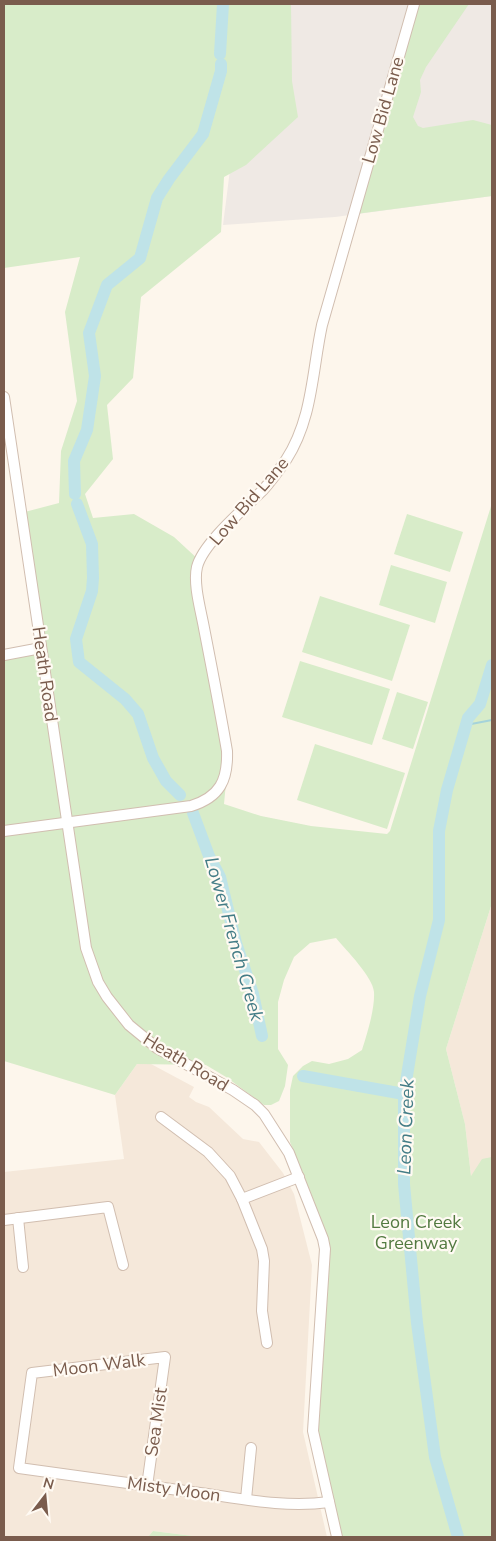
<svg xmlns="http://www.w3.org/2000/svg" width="496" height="1541" viewBox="0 0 496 1541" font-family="'Nunito Sans',sans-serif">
<rect width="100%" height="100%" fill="#fdf6ec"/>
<g fill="#f5e8da">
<path d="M492 903V1164L471 1176 465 1124 446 1049Z"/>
<path d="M137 1064H151L194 1087 189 1097 196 1102 209 1107 243 1139 259 1142 283 1173 294 1194 312 1265 303 1432 327 1537H201L153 1531 148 1537H4V1172L124 1159 115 1095Z"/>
</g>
<path fill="#efe9e4" d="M251 4H492V196L335 217 223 225Z"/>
<g fill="#d8ecc9">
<path d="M4 4H291L292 81 298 117 246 165 224 177 221 232 141 297 133 378 107 405 113 459 85 494 93 518 134 514 174 537 200 561 197 567 228 761 224 804 261 816 311 826 387 834 390 831 492 503V903L446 1049 465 1124 471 1176 482 1159 492 1157V1537H341L319 1435 318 1420 327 1239 314 1201 290 1142V1090L293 1076 303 1066 312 1061 329 1064 348 1059 362 1050C367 1034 375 1009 374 992 373 977 346 950 336 938L310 943 294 957 284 980 278 1002V1049L288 1065 285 1086 279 1101 271 1105H264L226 1077 206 1065 137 1064 115 1095 4 1061V655L41 648 21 513 59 503 61 451 77 401 65 312 80 257 4 268Z"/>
<path d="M418 4H469L426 67 420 80 421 92 413 117 418 126 423 128 473 120 492 125V196L356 214Z"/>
<path d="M407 514 463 532 450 572 394 554Z"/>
<path d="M391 565 447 582 435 623 379 605Z"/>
<path d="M320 596 410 625 392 681 302 652Z"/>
<path d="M300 661 390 689 372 745 282 717Z"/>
<path d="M397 692 428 702 413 749 382 739Z"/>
<path d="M315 744 405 773 387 829 297 800Z"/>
<path d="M153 1531 201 1537H148Z"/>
</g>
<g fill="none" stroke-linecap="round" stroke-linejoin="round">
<path stroke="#a5d3da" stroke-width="2" d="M466 725 492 720"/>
<g stroke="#bfe3e8" stroke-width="12">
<path d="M220 54 223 4"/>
<path d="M75 494 74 461 87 430 95 376 89 333 107 285 140 258 157 198 169 179 203 134 221 71V64"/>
<path d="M77 504 92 544 93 578 92 591 76 639 79 662 125 699 138 714 153 758 166 781 180 795"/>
<path d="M193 813 209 856 220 877 236 943 253 994 262 1036"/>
<path d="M303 1076 404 1094"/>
<path d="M458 1537 435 1457 417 1323 404 1184V1094L420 996 439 920V831L447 790 468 718 480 704 492 665"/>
</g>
<g stroke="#d1beb0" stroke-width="12">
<g id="minor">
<path d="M4 397 86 948 98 982 107 997 129 1025 157 1048 233 1090 255 1105 264 1114 289 1153 323 1239 325 1249 313 1431 337 1537"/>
<path d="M4 655 41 648"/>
<path d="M4 831 191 806C220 797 228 780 227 751 220 710 212 669 204 628 201 611 193 584 197 567 203 543 245 508 263 490 272 480 279 470 286 460 313 418 312 371 322 325L414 4"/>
<path d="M161 1117 208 1152 230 1176 242 1199 262 1249 264 1261 262 1311 267 1343"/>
<path d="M242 1199 299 1177"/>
<path d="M18 1218 23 1267"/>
<path d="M4 1220 108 1207 123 1265"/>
<path d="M147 1486 165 1357 32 1373 19 1468C79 1476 140 1485 200 1493 243 1499 286 1508 329 1502"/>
<path d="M246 1499 251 1448"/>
</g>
</g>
<use href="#minor" stroke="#fff" stroke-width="10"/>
</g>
<g text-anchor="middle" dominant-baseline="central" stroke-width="4.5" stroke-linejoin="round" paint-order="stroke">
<g font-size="18" fill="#7a5c4d" stroke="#fffaf3">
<text transform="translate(383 110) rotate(-74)">Low Bid Lane</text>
<text transform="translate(249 501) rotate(-49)">Low Bid Lane</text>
<text transform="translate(45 674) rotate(82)">Heath Road</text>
<text transform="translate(186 1062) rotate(31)">Heath Road</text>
<text transform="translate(99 1365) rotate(-7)">Moon Walk</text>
<text transform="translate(156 1422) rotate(-82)">Sea Mist</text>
<text transform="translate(174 1489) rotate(8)">Misty Moon</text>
</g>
<g font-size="18" fill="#537a41" stroke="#fffaf3">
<text x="416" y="1222">Leon Creek<tspan x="416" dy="21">Greenway</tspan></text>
</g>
<g font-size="19" font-style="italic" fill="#437c86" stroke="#fffaf3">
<text transform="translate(234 939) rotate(74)">Lower French Creek</text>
<text transform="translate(406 1127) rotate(-88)">Leon Creek</text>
</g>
</g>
<rect width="496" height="1541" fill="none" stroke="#7a5c4d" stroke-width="10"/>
<g transform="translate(45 1496) rotate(16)" stroke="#fffaf3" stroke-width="4" paint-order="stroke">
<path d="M0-4L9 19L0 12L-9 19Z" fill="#7a5c4d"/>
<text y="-8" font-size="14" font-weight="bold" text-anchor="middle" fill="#7a5c4d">N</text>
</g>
</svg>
